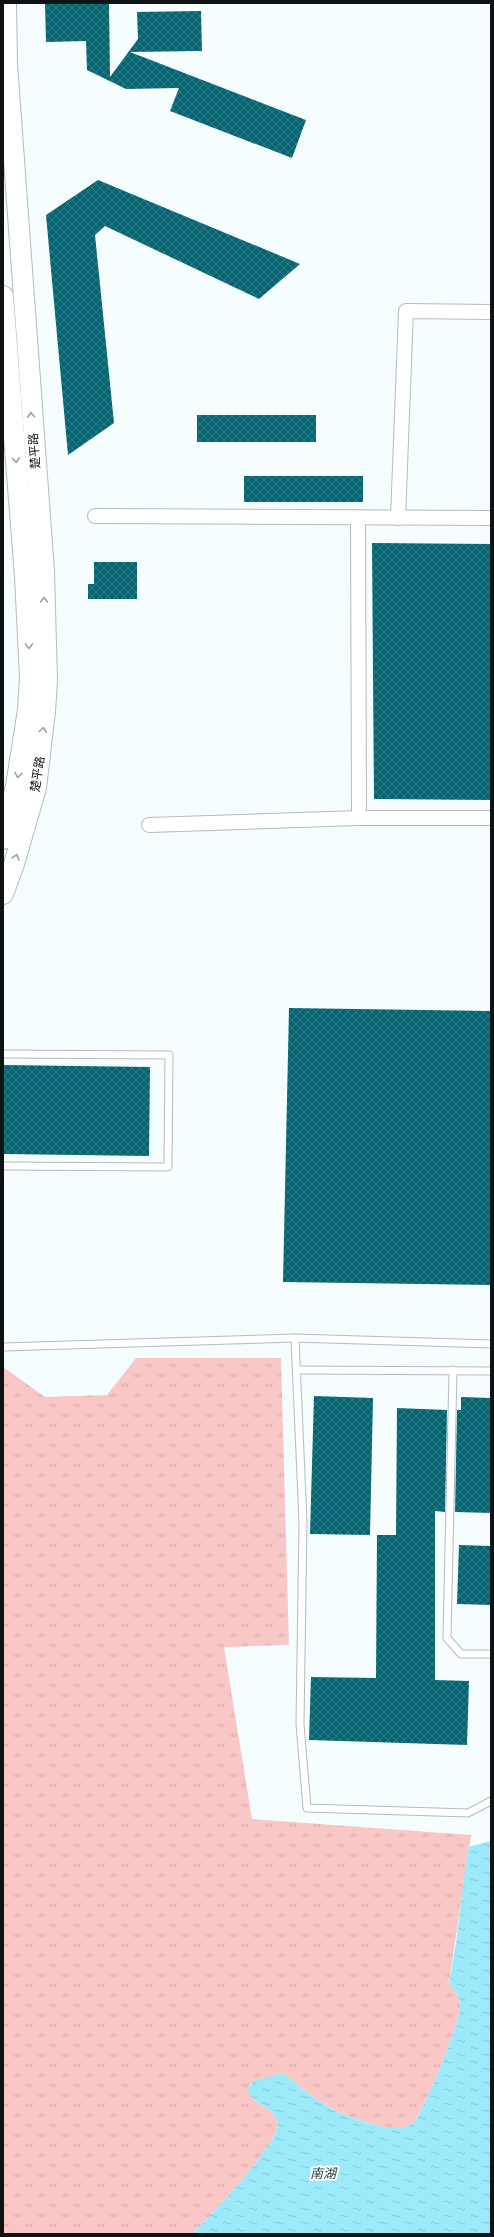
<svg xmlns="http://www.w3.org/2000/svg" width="494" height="2237" viewBox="0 0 494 2237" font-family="'Golos Text','Noto Sans SC',sans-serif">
<defs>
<pattern id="grass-tufts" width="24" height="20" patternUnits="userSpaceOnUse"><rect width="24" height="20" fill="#fac7c7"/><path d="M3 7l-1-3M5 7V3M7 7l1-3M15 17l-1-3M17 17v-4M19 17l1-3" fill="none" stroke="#d5aaaa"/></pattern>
<pattern id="water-ripples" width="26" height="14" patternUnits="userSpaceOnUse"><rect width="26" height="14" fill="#9ceaf9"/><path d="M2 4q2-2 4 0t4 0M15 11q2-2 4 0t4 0" fill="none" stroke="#85c8d5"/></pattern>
<pattern id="building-cross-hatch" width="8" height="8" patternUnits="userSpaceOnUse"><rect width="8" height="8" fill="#056573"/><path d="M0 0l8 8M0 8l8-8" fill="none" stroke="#327a84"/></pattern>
</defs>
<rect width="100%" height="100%" fill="#f6fdff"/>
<path fill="url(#grass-tufts)" d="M136 1358H281L289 1645 224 1647 252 1819 471 1835 449 1983C454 1990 460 1996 460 2005 462 2019 425 2107 415 2121 413 2123 408 2126 405 2127 394 2130 382 2127 372 2124 330 2113 316 2099 283 2073L250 2084 249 2094C256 2104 276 2110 278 2123 281 2141 208 2218 193 2234H3V1367L45 1397 107 1395Z"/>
<path fill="url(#water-ripples)" d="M491 1841V2234H193C208 2218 281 2141 278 2123 276 2110 256 2104 249 2094L248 2087 254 2081 283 2073C316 2099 330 2113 372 2124 382 2127 394 2129 405 2127 408 2126 413 2123 415 2121 425 2107 462 2019 460 2005 460 1996 454 1990 449 1984L456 1943 468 1847Z"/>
<g fill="url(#building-cross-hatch)">
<path d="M45 3H109L110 77 138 39 137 12 201 11 202 51 130 52 306 120 292 158 170 111 179 88 126 89 87 70 86 41 46 42Z"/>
<path d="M98 180 300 264 259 299 105 226 95 235 114 423 68 455 46 215Z"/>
<rect x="197" y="415" width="119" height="27"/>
<rect x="244" y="476" width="119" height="26"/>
<path d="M372 543 491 544V800L374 799Z"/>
<path d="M94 562H137V599H88V584H94Z"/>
<path d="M289 1008 491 1011V1285L283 1282Z"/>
<path d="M3 1065 150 1067 149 1156 3 1154Z"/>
<path d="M314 1396 373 1398 370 1535 310 1534Z"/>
<path d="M461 1397 491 1398V1513L455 1512 457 1410H461Z"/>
<path d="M397 1408 447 1410 445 1512 435 1511V1680L469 1681 467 1745 309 1740 311 1677 376 1678 377 1535H396Z"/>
<path d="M459 1545 491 1546V1605L457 1604Z"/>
</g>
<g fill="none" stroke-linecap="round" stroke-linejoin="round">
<g stroke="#b3bcbd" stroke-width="9">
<g id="lane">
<path d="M3 1054 169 1055 168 1167 3 1166"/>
<path d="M295 1338 303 1522 300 1724 307 1808 468 1813 491 1801"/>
<path d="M3 1347 295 1338 491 1344"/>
<path d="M297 1370 491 1371"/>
<path d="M453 1370 447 1638 461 1654H491"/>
</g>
</g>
<g stroke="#b3bcbd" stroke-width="16">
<g id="street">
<path d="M95 516 491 518"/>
<path d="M358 518 359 818"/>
<path d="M398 518 406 311 491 312"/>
<path d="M149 825 359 818H491"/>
</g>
</g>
<g stroke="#b3bcbd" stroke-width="22">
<g id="secondary">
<path d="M3 296 25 576 30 678 28 710 16 786 3 839"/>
<path d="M3 894 14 864 36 788 45 711 47 680 44 572 7 64 6 3"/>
</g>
</g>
<use href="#lane" stroke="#fff" stroke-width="7"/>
<use href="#street" stroke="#fff" stroke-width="14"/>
<use href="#secondary" stroke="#fff" stroke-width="20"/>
</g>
<defs><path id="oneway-chevron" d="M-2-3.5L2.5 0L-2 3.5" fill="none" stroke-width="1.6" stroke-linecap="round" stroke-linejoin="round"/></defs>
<g stroke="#9fa0a1">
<use href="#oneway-chevron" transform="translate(31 415) rotate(-94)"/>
<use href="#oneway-chevron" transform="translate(16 460) rotate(85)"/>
<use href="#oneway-chevron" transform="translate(44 600) rotate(-91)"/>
<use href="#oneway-chevron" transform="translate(29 646) rotate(89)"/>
<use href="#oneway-chevron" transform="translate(43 730) rotate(-83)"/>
<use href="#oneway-chevron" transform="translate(18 775) rotate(99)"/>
<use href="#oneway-chevron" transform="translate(16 857) rotate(-74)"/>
</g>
<g text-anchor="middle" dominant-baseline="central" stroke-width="4" stroke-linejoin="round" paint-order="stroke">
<g font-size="12" fill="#0f1213" stroke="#fff">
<text transform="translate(34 451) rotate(-94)">楚平路</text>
<text transform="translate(37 774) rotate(-81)">楚平路</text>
</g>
<g font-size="13" font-style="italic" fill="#163b42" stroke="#fff">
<text x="323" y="2173">南湖</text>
</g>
</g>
<rect width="494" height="2237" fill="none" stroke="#0f1213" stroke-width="8"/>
</svg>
